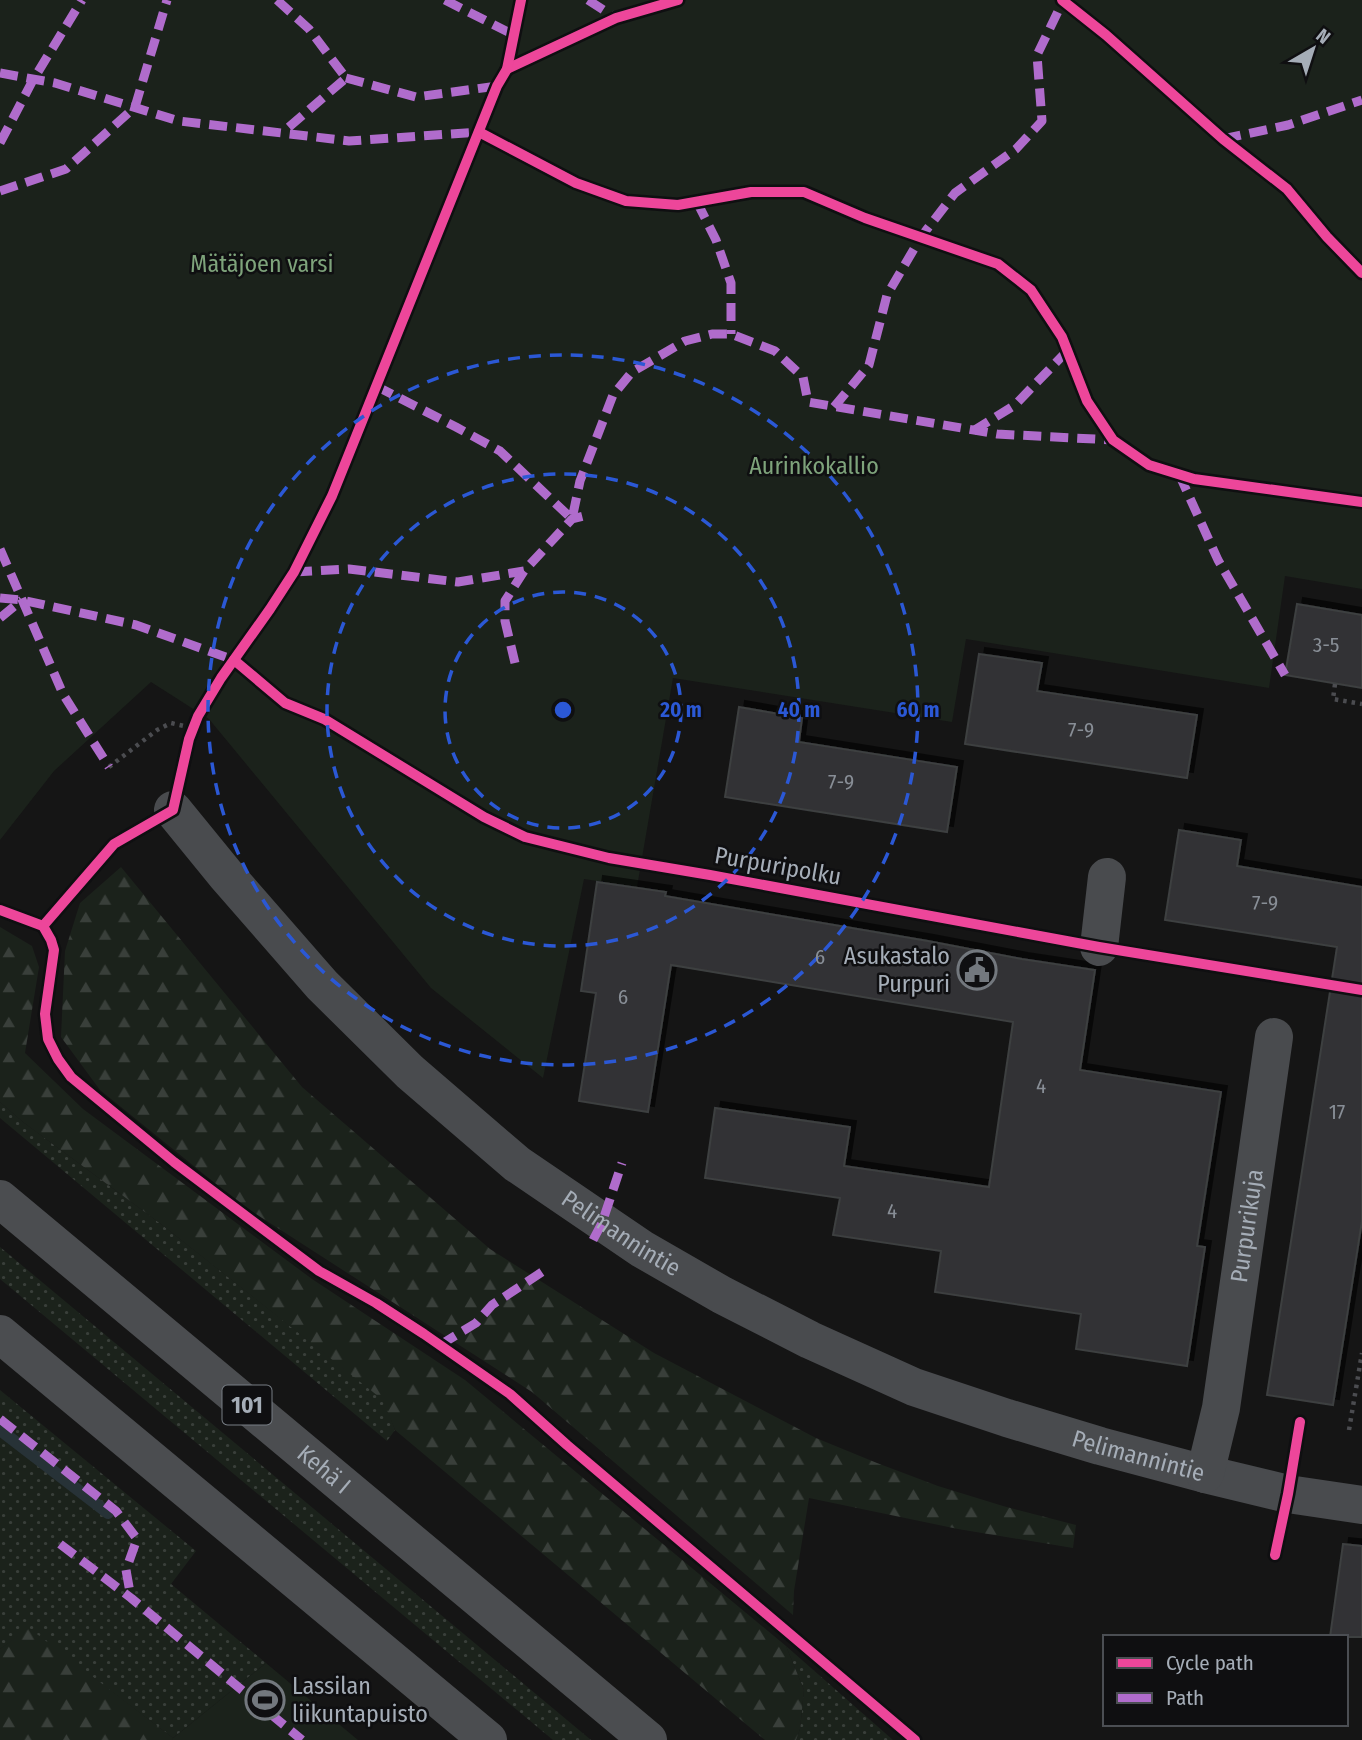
<svg xmlns="http://www.w3.org/2000/svg" width="1362" height="1740" viewBox="0 0 1362 1740" font-family="'Fira Sans Condensed',sans-serif">
<defs>
<pattern id="grass-dots" width="8" height="8" patternUnits="userSpaceOnUse" patternTransform="scale(1.75)"><rect width="8" height="8" fill="#1b221b"/><path d="M2 2h.1M6 6h.1" fill="none" stroke="#393f3a" stroke-width="1.8" stroke-linecap="round"/></pattern>
<pattern id="forest-firs" width="22" height="20" patternUnits="userSpaceOnUse" patternTransform="scale(1.75)"><rect width="22" height="20" fill="#1b221b"/><path d="M5 1l3.5 6h-7zM16 11l3.5 6h-7z" fill="#393f3a"/></pattern>
<filter id="shadow"><feDropShadow dx="6" dy="-6" stdDeviation="0" flood-color="#0009"/></filter>
</defs>
<rect width="100%" height="100%" fill="#151515"/>
<g fill="url(#grass-dots)">
<path d="M0 1102 23 1122 161 1224 384 1400 395 1430 387 1441 0 1118Z"/>
<path d="M0 1247 591 1740H553L0 1279Z"/>
<path d="M0 1390 196 1551 171 1584 266 1663 173 1738 29 1629 0 1649Z"/>
<path d="M786 1646 893 1740H796L800 1729 804 1690Z"/>
</g>
<g fill="url(#forest-firs)">
<path d="M121 867 302 1087 490 1249 654 1353 816 1438 877 1463 938 1486 1003 1506 1076 1525 1073 1548 958 1529 809 1498 794 1591 793 1615 532 1392 242 1205 100 1090 61 1037 65 951 80 903Z"/>
<path d="M0 927 32 946 39 967 25 1053 83 1109 312 1279 465 1380 786 1646 804 1690 800 1729 796 1740H765L395 1430 383 1400 161 1224 23 1122 0 1102Z"/>
<path d="M29 1628 173 1738 220 1740H0V1649Z"/>
</g>
<g fill="#1b221b">
<path d="M0 0H1362V589L1285 576 1269 688 966 639 952 722 673 678 637 887 584 879 543 1078 431 988 209 719 151 682 54 771 0 840Z"/>
<path d="M266 1663 358 1740H172L173 1738Z"/>
</g>
<g fill="none" stroke-linecap="round" stroke-linejoin="round">
<path stroke="#273237" stroke-width="12" d="M0 1430 108 1513"/>
</g>
<g fill="#333334" stroke="#3d3f41" stroke-width="2" filter="url(#shadow)">
<path d="M1297 604 1362 615V688L1285 675Z"/>
<path d="M979 654 1042 663 1037 691 1197 715 1187 778 965 744Z"/>
<path d="M739 707 802 718 799 742 957 767 947 832 725 797Z"/>
<path d="M1179 830 1241 840 1237 866 1362 887V1221L1333 1405 1267 1395 1337 947 1165 920Z"/>
<path d="M597 882 666 892 665 896 928 941 1022 959 1095 970 1080 1070 1221 1092 1197 1246 1205 1247 1187 1366 1076 1349 1081 1314 935 1292 941 1251 833 1235 840 1198 705 1178 715 1108 850 1127 844 1166 989 1187 1013 1022 671 965 648 1112 579 1101 596 993 581 991Z"/>
<path d="M1343 1544 1362 1546V1637H1330Z"/>
</g>
<g fill="none" stroke-linecap="round" stroke-linejoin="round">
<g stroke="#4b4c50" stroke-width="4.5" stroke-dasharray="3.5 5" stroke-linecap="butt">
<path d="M1335 684 1333 699 1362 704"/>
<path d="M109 767 157 730 171 723 193 728"/>
<path d="M1349 1430 1362 1353"/>
</g>
<g stroke="#494b4e" stroke-width="38">
<path id="s1" d="M173 810 226 875 322 985 410 1072 517 1164 642 1249 722 1295 810 1340 914 1387 1007 1418 1100 1446 1205 1474 1288 1494 1362 1505"/>
<path d="M1099 947 1107 877"/>
<path id="s2" d="M1205 1474 1221 1408 1274 1037"/>
</g>
<g stroke="#4b4d50" stroke-width="38">
<path id="s3" d="M0 1199 648 1740"/>
<path d="M0 1334 488 1740"/>
</g>
<g stroke="#b06ccc" stroke-width="9" stroke-dasharray="18 9" stroke-linecap="butt">
<path d="M277 0 309 29 346 78 282 133"/>
<path d="M445 0 514 35"/>
<path d="M588 0 616 18"/>
<path d="M0 73 55 83 179 121 282 133 349 141 479 132"/>
<path d="M346 78 416 97 497 86"/>
<path d="M1223 139 1288 125 1362 100"/>
<path d="M0 143 33 80 82 0"/>
<path d="M0 191 66 169 135 107 167 0"/>
<path d="M697 202 716 240 731 283V334"/>
<path d="M376 386 456 427 500 451 572 519 580 481 613 395 632 372 685 341 712 334H731L775 351 803 377 808 402 997 434 1113 440"/>
<path d="M834 407 869 365 887 295 921 237 955 193 1016 149 1042 121 1037 55 1063 1"/>
<path d="M973 431 1015 405 1067 351"/>
<path d="M1179 474 1218 560 1285 675"/>
<path d="M0 549 63 694 109 767"/>
<path d="M294 572 349 569 458 582 524 571"/>
<path d="M0 598 22 600 136 625 234 660"/>
<path d="M0 618 22 600"/>
<path d="M515 663 505 621V601L524 571 572 519 584 516"/>
<path d="M593 1240 602 1223 622 1163"/>
<path d="M440 1345 476 1323 492 1305 542 1272"/>
<path d="M0 1419 116 1511 137 1539 126 1570 131 1598"/>
<path d="M60 1544 131 1598 302 1740"/>
</g>
<g stroke="#0f0f11" stroke-width="15">
<g id="cycleway">
<path d="M1062 0 1106 35 1223 139 1287 189 1327 237 1362 273"/>
<path d="M507 69 616 18 678 0"/>
<path d="M479 132 576 183 626 201 678 205 751 192H804L865 218 998 264 1031 290 1062 337 1087 401 1113 440 1149 465 1194 479 1362 502"/>
<path d="M234 660 285 703 324 719 484 817 525 837 609 858 710 875 1099 947 1362 990"/>
<path d="M0 910 43 926 51 940 54 950 45 1014 48 1039 58 1059 71 1077 174 1162 319 1271 376 1303 424 1334 510 1394 567 1445 915 1740"/>
<path d="M43 926 114 844 173 810 189 739 198 716 221 678 270 609 294 572 332 496 497 86 507 69 521 0"/>
<path d="M1275 1555 1288 1494 1300 1422"/>
</g>
</g>
<use href="#cycleway" stroke="#ed469a" stroke-width="10"/>
</g>
<g fill="none" stroke="#2b58d5" stroke-width="3.5" stroke-dasharray="12 9">
<circle cx="563" cy="710" r="118"/>
<circle cx="563" cy="710" r="236"/>
<circle cx="563" cy="710" r="355"/>
</g>
<defs>
<g id="civic-ring" transform="scale(2.0125)"><circle r="9.5" fill="#0f0f11" stroke="#73787e" stroke-width="1.5"/><path d="M-.6-6.5H3V-4.5H.6V-3L4-1V1h2V6H-6V1h2V-1L-.6-3ZM-1.2 2.5V6h2.4V2.5Z" fill="#73787e"/></g>
<g id="stadium-ring" transform="scale(2.0125)"><circle r="9.5" fill="#0f0f11" stroke="#73787e" stroke-width="1.5"/><path d="M0-5a6.5 5 0 1 0 0 10a6.5 5 0 1 0 0-10ZM-3.5-1.8h7v3.6h-7Z" fill="#73787e"/></g>
</defs>
<g fill-rule="evenodd">
<use href="#civic-ring" x="977" y="970"/>
<use href="#stadium-ring" x="265" y="1700"/>
</g>
<g text-anchor="middle" dominant-baseline="central" stroke-width="5" stroke-linejoin="round" paint-order="stroke">
<g font-size="21" fill="#888e96">
<text x="1326" y="645">3-5</text>
<text x="1081" y="730">7-9</text>
<text x="841" y="782">7-9</text>
<text x="1265" y="903">7-9</text>
<text x="820" y="957">6</text>
<text x="623" y="997">6</text>
<text x="1041" y="1086">4</text>
<text x="1337" y="1112">17</text>
<text x="892" y="1211">4</text>
</g>
<rect fill="#0f0f11" stroke="#787e85" stroke-width="2" x="222.5" y="1385.5" width="49" height="39" rx="5"/>
<g font-size="23" font-weight="bold" fill="#a5adb7">
<text x="247" y="1405">101</text>
</g>
<g font-size="24" fill="#7ea37b" stroke="#0f0f11">
<text x="262" y="264">Mätäjoen varsi</text>
<text x="814" y="466">Aurinkokallio</text>
</g>
<g font-size="24" fill="#a5adb7" stroke="#0f0f11">
<text transform="translate(778 866) rotate(10)">Purpuripolku</text>
<text stroke="none"><textPath href="#s2" startOffset="252">Purpurikuja</textPath></text>
<text stroke="none"><textPath href="#s1" startOffset="620">Pelimannintie</textPath></text>
<text stroke="none"><textPath href="#s1" startOffset="1186">Pelimannintie</textPath></text>
<text stroke="none"><textPath href="#s3" startOffset="422">Kehä I</textPath></text>
</g>
<g font-size="24" fill="#a5adb7" stroke="#0f0f11" text-anchor="end">
<text x="950" y="956">Asukastalo<tspan x="950" dy="28">Purpuri</tspan></text>
<text x="292" y="1686" text-anchor="start">Lassilan<tspan x="292" dy="28">liikuntapuisto</tspan></text>
</g>
</g>
<circle cx="563" cy="710" r="10" fill="#2b58d5" stroke="#0f0f11" stroke-width="3.5"/>
<g font-size="21" text-anchor="middle" font-weight="bold" fill="#2b58d5" stroke="#0f0f11" stroke-width="5" stroke-linejoin="round" paint-order="stroke">
<text x="681" y="717">20 m</text>
<text x="799" y="717">40 m</text>
<text x="918" y="717">60 m</text>
</g>
<rect x="1103" y="1635" width="245" height="91" fill="#0f0f11" stroke="#4b4e53" stroke-width="2"/>
<rect x="1117" y="1658" width="35" height="10" fill="#ed469a" stroke="#4b4e53" stroke-width="2"/>
<text x="1166" y="1670" font-size="21" fill="#a5adb7">Cycle path</text>
<rect x="1117" y="1693" width="35" height="10" fill="#b06ccc" stroke="#4b4e53" stroke-width="2"/>
<text x="1166" y="1705" font-size="21" fill="#a5adb7">Path</text>
<g transform="translate(1313 49) rotate(39)" stroke="#0f0f11" stroke-width="5" paint-order="stroke">
<path d="M0-5L12 26L0 18L-12 26Z" fill="#a5adb7"/>
<text y="-10" font-size="19" font-weight="bold" text-anchor="middle" fill="#a5adb7">N</text>
</g>
</svg>
